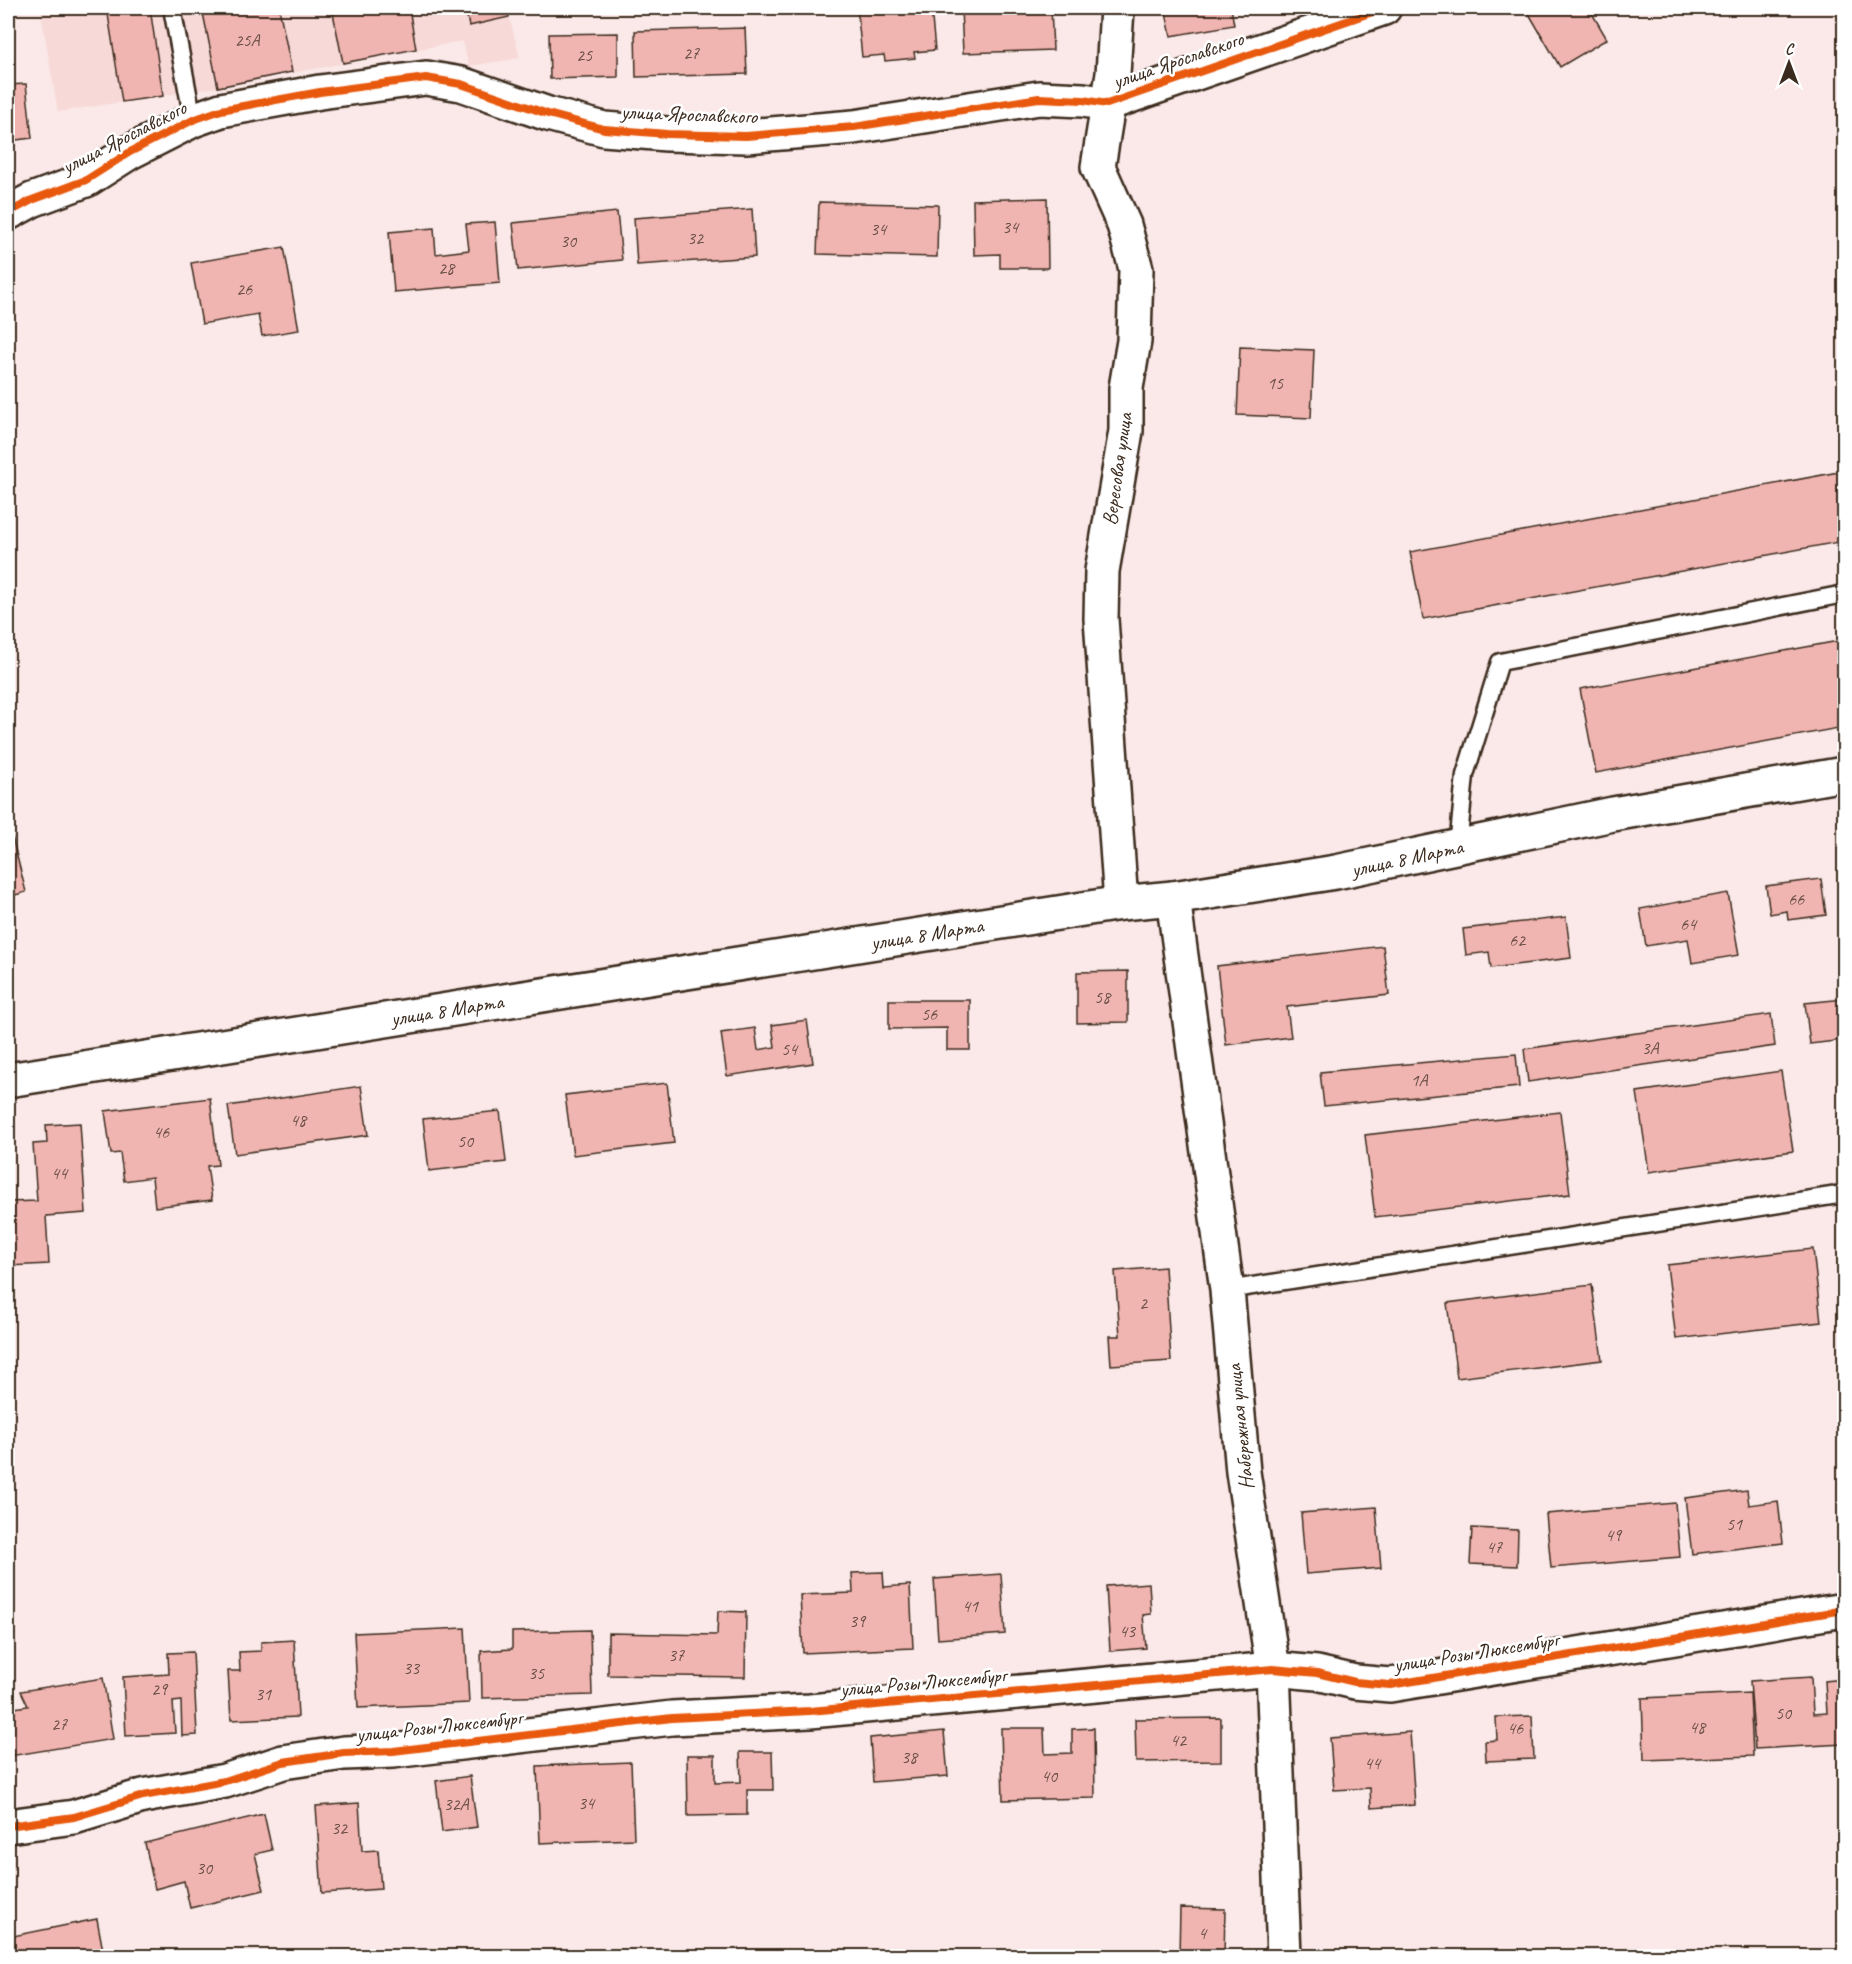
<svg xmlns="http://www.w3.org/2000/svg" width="1852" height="1964" viewBox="0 0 1852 1964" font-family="Caveat,sans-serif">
<rect width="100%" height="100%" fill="#fae9e8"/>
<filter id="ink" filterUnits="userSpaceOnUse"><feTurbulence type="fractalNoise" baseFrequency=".0167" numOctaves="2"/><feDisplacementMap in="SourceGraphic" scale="12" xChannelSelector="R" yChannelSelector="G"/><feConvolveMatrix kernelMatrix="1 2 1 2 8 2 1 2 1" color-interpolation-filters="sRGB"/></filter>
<g filter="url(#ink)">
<path fill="#f7d9d8" d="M40 8H507L520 58 469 66 462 41 218 87 58 112Z"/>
<g fill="#f0b5b1" stroke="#3b2a1e" stroke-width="1.5">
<path d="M107 8H150L163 96 122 102Z"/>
<path d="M202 8H279L292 72 218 87Z"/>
<path d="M332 8H409L416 49 343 63Z"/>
<path d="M465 8H507L509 17 469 26Z"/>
<path d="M857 8H931L935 50 914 52 915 58 885 61 884 55 862 57Z"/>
<path d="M961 8H1051L1053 50 963 53Z"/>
<path d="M1165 8H1231L1234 25 1171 36Z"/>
<path d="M1537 8H1589L1607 39 1560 67 1528 12Z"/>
<path d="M1757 8H1782L1758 12Z"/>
<path d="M745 28 747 74 636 77 635 31Z"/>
<path d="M618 33V77L550 79 549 34Z"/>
<path d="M26 84 32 138 8 141V85Z"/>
<path d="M1047 198 1048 268H1000V254L974 255 973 200Z"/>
<path d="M819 202 938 205 937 257 817 254Z"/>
<path d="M752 209 755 257 637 265 634 218Z"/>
<path d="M617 212 622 260 518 270 513 223Z"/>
<path d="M495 222 500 283 394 292 389 232 434 228 436 254 469 250 466 224Z"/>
<path d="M284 247 299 330 262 336 258 314 202 324 191 263Z"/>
<path d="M1240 347 1314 350 1311 418 1237 415Z"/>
<path d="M1844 471V541L1423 619 1410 552Z"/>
<path d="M1844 640V727L1596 773 1580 689Z"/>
<path d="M8 825H9L26 892 8 897Z"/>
<path d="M1821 879 1826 915 1788 920 1787 911 1770 914 1766 886Z"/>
<path d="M1728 893 1739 955 1692 963 1688 939 1646 946 1640 909Z"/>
<path d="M1566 917 1571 958 1491 968 1489 952 1466 955 1463 929Z"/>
<path d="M1383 946 1389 995 1287 1007 1291 1037 1226 1045 1217 966Z"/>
<path d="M1128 971V1022L1077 1023V972Z"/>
<path d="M1844 999V1040L1810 1044 1805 1003Z"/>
<path d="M889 1000H970V1050H947V1028L889 1029Z"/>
<path d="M1771 1014 1775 1046 1528 1082 1524 1049Z"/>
<path d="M807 1020 813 1063 727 1076 721 1033 755 1028 758 1050 775 1047 772 1025Z"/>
<path d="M1516 1054 1519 1087 1324 1106 1320 1072Z"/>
<path d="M1781 1071 1793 1151 1649 1172 1637 1092Z"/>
<path d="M667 1083 674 1143 573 1155 565 1095Z"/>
<path d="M361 1086 368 1135 235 1154 228 1106Z"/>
<path d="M210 1098 218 1165 207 1166 212 1200 155 1207 152 1177 124 1181 120 1153 111 1154 105 1111Z"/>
<path d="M500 1111 506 1162 429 1171 423 1119Z"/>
<path d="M1560 1112 1570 1194 1375 1217 1365 1135Z"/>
<path d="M80 1123 86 1213 46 1216 49 1264 8 1266V1202L37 1201 33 1144 47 1143 46 1125Z"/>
<path d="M1813 1249 1821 1322 1676 1339 1667 1265Z"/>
<path d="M1165 1267 1171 1361 1111 1365 1109 1336H1120L1115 1271Z"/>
<path d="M1592 1285 1602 1360 1457 1378 1447 1303Z"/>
<path d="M1747 1490 1749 1505 1778 1501 1783 1543 1692 1554 1685 1498Z"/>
<path d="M1675 1503 1680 1557 1551 1568 1546 1514Z"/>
<path d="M1376 1507 1381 1568 1306 1574 1301 1513Z"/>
<path d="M1472 1528 1518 1530 1517 1566 1470 1564Z"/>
<path d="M883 1572 884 1587 910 1585 913 1648 803 1653 800 1595 853 1593 852 1573Z"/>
<path d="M1001 1574 1005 1634 938 1639 934 1579Z"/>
<path d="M1149 1583 1151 1614 1143 1615 1146 1648 1110 1651 1106 1586Z"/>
<path d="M718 1611 746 1612 745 1677 608 1675V1633L717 1635Z"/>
<path d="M465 1628 469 1703 358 1708 354 1633Z"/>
<path d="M590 1630 592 1695 482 1698 481 1651 512 1649V1632Z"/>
<path d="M294 1640 298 1717 231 1720 228 1671H240L239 1652 261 1651V1642Z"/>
<path d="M193 1652 197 1735 182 1736 181 1701 173 1702 175 1733 126 1736 123 1677 169 1674 168 1653Z"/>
<path d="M1811 1677 1813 1714 1827 1713 1825 1681 1844 1679V1744L1755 1749 1750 1681Z"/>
<path d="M103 1678 113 1739 10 1756 8 1739V1709L28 1706 21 1691Z"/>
<path d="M1750 1693 1753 1756 1644 1760 1642 1698Z"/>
<path d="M1532 1716 1534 1759 1486 1761 1485 1741 1497 1740 1496 1717Z"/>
<path d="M1221 1718V1761L1136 1762 1135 1719Z"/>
<path d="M1001 1728H1044L1045 1754 1072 1753V1729L1094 1728 1095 1798 1003 1800Z"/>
<path d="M944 1731 948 1776 873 1782 870 1738Z"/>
<path d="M1410 1732 1415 1805 1371 1808 1370 1788 1334 1790 1330 1738Z"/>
<path d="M740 1752H772L773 1790H747V1815L688 1816 687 1755H715V1783L741 1782Z"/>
<path d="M631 1762 634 1839 540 1843 537 1766Z"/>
<path d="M470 1776 477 1827 442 1832 436 1781Z"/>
<path d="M359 1803 362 1851 378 1850 381 1889 322 1893 316 1806Z"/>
<path d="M264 1814 272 1850 255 1854 264 1890 190 1908 184 1881 155 1889 145 1843Z"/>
<path d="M1180 1908 1225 1909 1224 1956H1179Z"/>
<path d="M97 1919 104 1956H8V1937Z"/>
</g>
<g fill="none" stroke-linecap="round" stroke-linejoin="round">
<g stroke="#3b2a1e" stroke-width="21">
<g id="lane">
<path d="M172 8 193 120"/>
<path d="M1458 847 1465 775 1500 662 1844 594"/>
<path d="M1227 1290 1844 1194"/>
</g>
</g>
<g stroke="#3b2a1e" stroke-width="38">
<g id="street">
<path d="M1117 8 1113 74 1098 167 1124 225 1136 269 1134 341 1126 388V431L1102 571 1101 619 1121 903"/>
<path d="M8 213 32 200 86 180 130 152 193 120 221 110 320 92 426 78 461 84 548 114 604 129 667 134 746 136 854 127 1039 98 1083 100 1107 104 1384 8"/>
<path d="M1173 898 1227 1290 1243 1472 1273 1669 1284 1956"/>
<path d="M8 1826 74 1817 143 1796 225 1781 283 1762 344 1753 393 1751 672 1718 810 1711 1273 1669 1317 1673 1355 1682 1390 1685 1844 1610"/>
</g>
</g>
<g stroke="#3b2a1e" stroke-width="38">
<path id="primary" d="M8 1080 1121 903 1173 898 1336 872 1613 814 1844 774"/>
</g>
<use href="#lane" stroke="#fff" stroke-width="16"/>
<use href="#street" stroke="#fff" stroke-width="33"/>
<use href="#primary" stroke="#fff" stroke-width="33"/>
<g stroke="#fff" stroke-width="11">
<g id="cycleway">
<path d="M8 213 32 200 86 180 130 152 193 120 221 110 320 92 426 78 461 84 548 114 604 129 667 134 746 136 854 127 1039 98 1083 100 1107 104 1384 8"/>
<path d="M8 1826 74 1817 143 1796 225 1781 283 1762 344 1753 393 1751 672 1718 810 1711 1273 1669 1317 1673 1355 1682 1390 1685 1844 1610"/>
</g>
</g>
<use href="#cycleway" stroke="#e8590c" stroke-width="8"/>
</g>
</g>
<g text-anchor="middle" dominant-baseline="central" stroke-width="5" stroke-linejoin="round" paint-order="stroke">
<g font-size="18" fill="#684d43">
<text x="247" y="40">25А</text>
<text x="691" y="53">27</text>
<text x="584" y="55">25</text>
<text x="1010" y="227">34</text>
<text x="878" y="229">34</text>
<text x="695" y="238">32</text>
<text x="568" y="241">30</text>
<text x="446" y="268">28</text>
<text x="244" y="289">26</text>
<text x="1275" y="383">15</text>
<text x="1796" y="899">66</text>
<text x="1688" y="924">64</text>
<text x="1517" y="940">62</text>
<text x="1102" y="997">58</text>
<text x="929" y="1014">56</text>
<text x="1650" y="1048">3А</text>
<text x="789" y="1049">54</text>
<text x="1419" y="1080">1А</text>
<text x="298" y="1120">48</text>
<text x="161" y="1132">46</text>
<text x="465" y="1141">50</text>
<text x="59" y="1173">44</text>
<text x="1143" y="1303">2</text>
<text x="1734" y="1524">51</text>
<text x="1613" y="1535">49</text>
<text x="1494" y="1547">47</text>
<text x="970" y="1606">41</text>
<text x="857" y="1621">39</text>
<text x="1127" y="1631">43</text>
<text x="676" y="1655">37</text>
<text x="411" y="1668">33</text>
<text x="536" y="1673">35</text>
<text x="159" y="1689">29</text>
<text x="263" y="1694">31</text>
<text x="1783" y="1713">50</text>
<text x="59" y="1724">27</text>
<text x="1697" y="1727">48</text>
<text x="1515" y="1728">46</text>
<text x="1178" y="1740">42</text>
<text x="909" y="1757">38</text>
<text x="1372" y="1763">44</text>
<text x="1049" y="1776">40</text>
<text x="586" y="1803">34</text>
<text x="456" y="1804">32А</text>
<text x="339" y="1828">32</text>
<text x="204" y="1868">30</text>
<text x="1202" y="1933">4</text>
</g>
<g font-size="21" fill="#3b2a1e" stroke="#fff">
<text transform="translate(1178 60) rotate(-19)">улица Ярославского</text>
<text transform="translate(689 114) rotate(2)">улица Ярославского</text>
<text transform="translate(124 137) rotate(-27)">улица Ярославского</text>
<text transform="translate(1117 469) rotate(-82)">Вересовая улица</text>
<text transform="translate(1407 858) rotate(-12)">улица 8 Марта</text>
<text transform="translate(927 934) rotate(-9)">улица 8 Марта</text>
<text transform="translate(447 1010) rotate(-9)">улица 8 Марта</text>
<text transform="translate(1240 1427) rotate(-96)">Набережная улица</text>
<text transform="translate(1476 1652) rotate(-9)">улица Розы Люксембург</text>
<text transform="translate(923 1682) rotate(-5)">улица Розы Люксембург</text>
<text transform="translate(439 1726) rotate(-6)">улица Розы Люксембург</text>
</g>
</g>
<rect width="1852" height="1964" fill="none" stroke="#fff" stroke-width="30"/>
<rect x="15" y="15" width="1822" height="1934" fill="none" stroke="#3b2a1e" stroke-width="2" filter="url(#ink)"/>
<g transform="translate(1789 63)" stroke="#ffffff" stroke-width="4.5" paint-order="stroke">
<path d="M0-4.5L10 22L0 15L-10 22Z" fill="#3b2a1e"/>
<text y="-9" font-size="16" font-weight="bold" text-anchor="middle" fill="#3b2a1e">С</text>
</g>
</svg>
